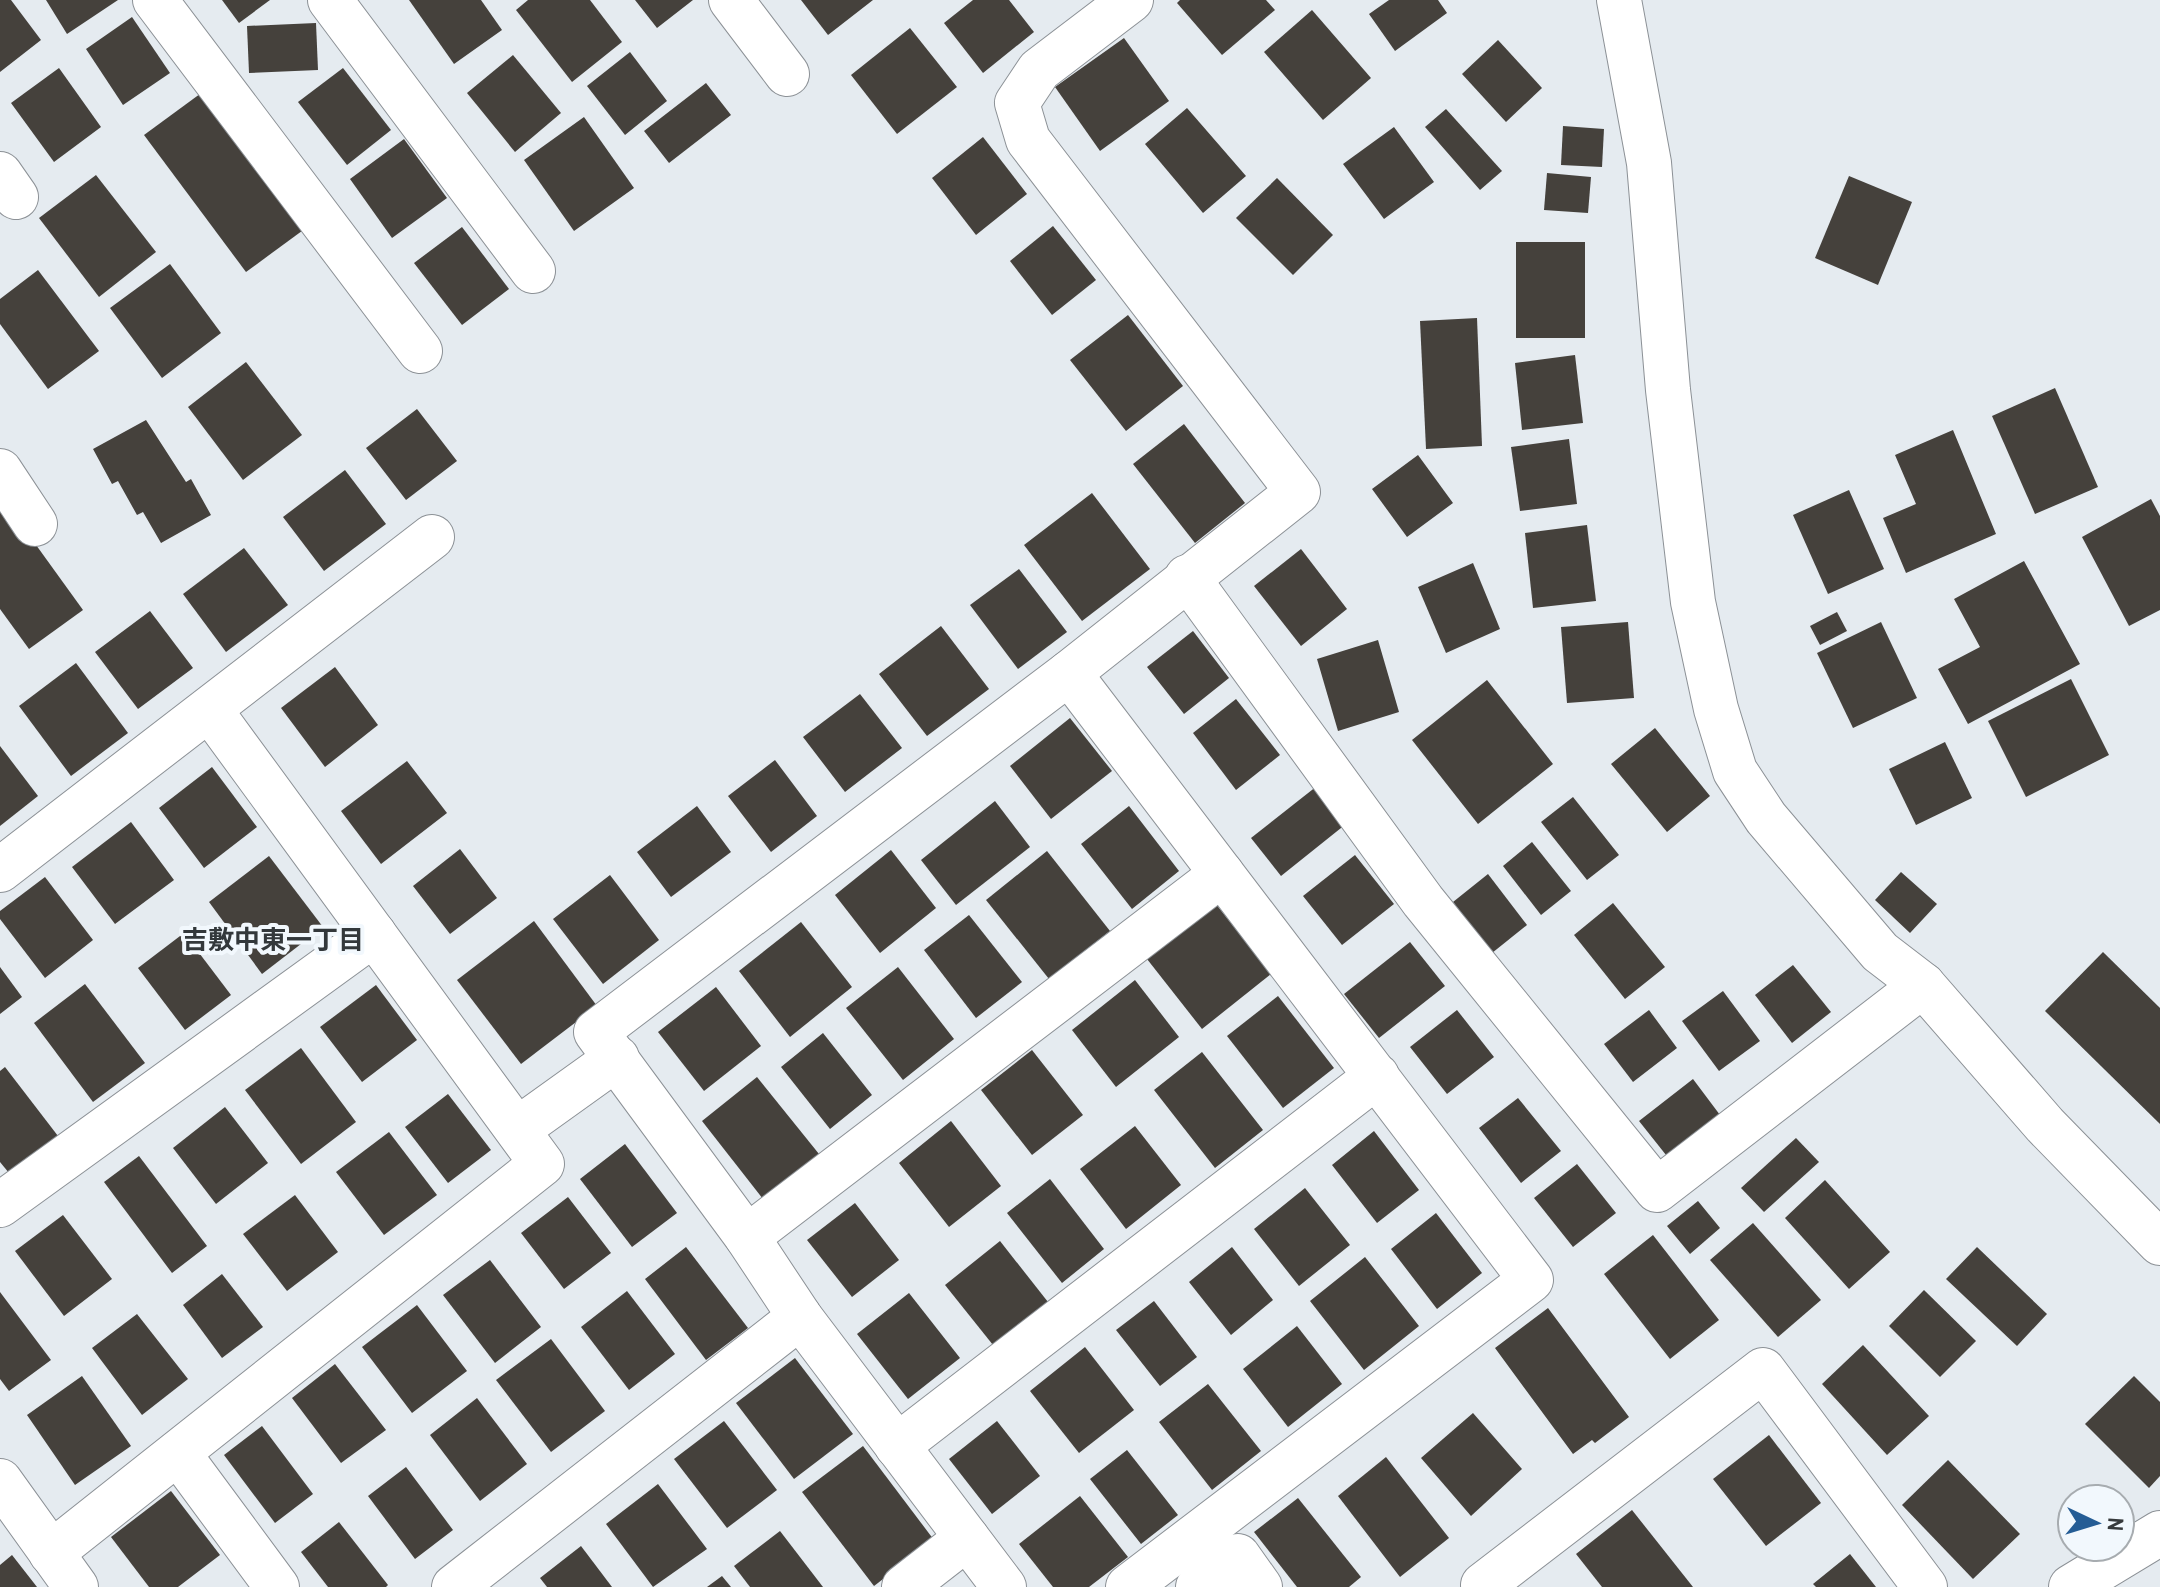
<svg xmlns="http://www.w3.org/2000/svg" width="2160" height="1587" viewBox="0 0 2160 1587" font-family="'Archivo Narrow','Noto Sans JP',sans-serif">
<rect width="100%" height="100%" fill="#e5ebf0"/>
<g fill="#45413c">
<path d="M0 0H11L41 40 0 72Z"/>
<path d="M46 0H118L67 34Z"/>
<path d="M222 0H270L239 23Z"/>
<path d="M409 0H481L502 30 454 64Z"/>
<path d="M528 0H590L622 42 572 82 516 10Z"/>
<path d="M635 0H693L657 28Z"/>
<path d="M801 0H873L828 35Z"/>
<path d="M973 0H1009L1034 32 983 73 944 23Z"/>
<path d="M1180 0H1266L1275 10 1222 55 1177 3Z"/>
<path d="M1389 0H1438L1447 13 1395 51 1369 14Z"/>
<path d="M1312 10 1371 78 1323 120 1264 52Z"/>
<path d="M132 17 170 73 123 105 86 49Z"/>
<path d="M316 23 318 70 249 73 247 26Z"/>
<path d="M910 28 957 87 897 134 851 75Z"/>
<path d="M1124 38 1169 101 1100 151 1055 87Z"/>
<path d="M1498 40 1542 88 1506 122 1462 74Z"/>
<path d="M630 52 667 101 625 135 587 86Z"/>
<path d="M513 55 561 113 515 152 467 93Z"/>
<path d="M59 68 101 127 54 162 11 103Z"/>
<path d="M343 68 391 130 347 165 298 102Z"/>
<path d="M706 83 731 115 669 163 644 131Z"/>
<path d="M204 91 306 228 246 272 144 135Z"/>
<path d="M1187 108 1246 176 1203 213 1145 144Z"/>
<path d="M1446 109 1502 171 1480 190 1425 127Z"/>
<path d="M584 117 634 188 574 231 524 160Z"/>
<path d="M1563 126 1604 129 1602 167 1561 165Z"/>
<path d="M1394 127 1434 182 1384 219 1343 164Z"/>
<path d="M983 137 1027 194 976 235 932 178Z"/>
<path d="M404 139 447 198 392 238 350 179Z"/>
<path d="M1547 173 1591 177 1588 213 1544 210Z"/>
<path d="M96 175 156 252 99 297 39 218Z"/>
<path d="M1849 176 1912 202 1878 285 1815 258Z"/>
<path d="M1277 178 1333 235 1293 275 1236 218Z"/>
<path d="M1053 226 1096 280 1052 315 1010 261Z"/>
<path d="M462 227 509 289 462 325 414 263Z"/>
<rect x="1516" y="242" width="69" height="96"/>
<path d="M170 264 221 333 162 378 110 308Z"/>
<path d="M38 270 99 351 48 389 0 324V299Z"/>
<path d="M1128 315 1183 386 1126 431 1070 360Z"/>
<path d="M1477 318 1482 446 1426 449 1420 321Z"/>
<path d="M1575 355 1583 423 1522 430 1515 363Z"/>
<path d="M246 362 302 435 243 480 188 407Z"/>
<path d="M2055 388 2098 487 2035 514 1992 416Z"/>
<path d="M417 409 457 461 406 500 366 448Z"/>
<path d="M146 420 186 482 191 479 211 515 161 543 143 512 137 515 118 481 112 484 93 449Z"/>
<path d="M1184 424 1245 503 1195 543 1133 464Z"/>
<path d="M1953 430 1996 534 1906 573 1883 518 1916 504 1895 455Z"/>
<path d="M1569 439 1577 504 1520 511 1511 447Z"/>
<path d="M1418 455 1453 503 1407 537 1372 489Z"/>
<path d="M345 470 386 524 324 571 283 517Z"/>
<path d="M1849 490 1884 569 1828 594 1793 515Z"/>
<path d="M1092 493 1150 569 1082 621 1024 545Z"/>
<path d="M0 495 83 610 29 649 0 609Z"/>
<path d="M2151 499 2160 516V610L2129 626 2082 537Z"/>
<path d="M1587 525 1596 601 1533 608 1525 533Z"/>
<path d="M244 548 288 605 226 652 183 594Z"/>
<path d="M1301 549 1347 609 1301 646 1254 586Z"/>
<path d="M2024 561 2080 664 1968 724 1938 669 1980 647 1954 599Z"/>
<path d="M1473 563 1500 629 1446 653 1418 587Z"/>
<path d="M1019 569 1067 632 1018 669 970 605Z"/>
<path d="M150 611 193 668 138 709 95 652Z"/>
<path d="M1837 612 1847 631 1820 645 1810 626Z"/>
<path d="M1628 622 1634 698 1567 703 1561 627Z"/>
<path d="M1881 622 1917 698 1853 728 1817 653Z"/>
<path d="M941 626 989 689 927 736 879 674Z"/>
<path d="M1193 631 1229 678 1184 714 1147 667Z"/>
<path d="M1378 640 1399 712 1338 731 1317 659Z"/>
<path d="M76 663 128 733 71 776 19 706Z"/>
<path d="M335 667 378 725 325 767 281 708Z"/>
<path d="M2071 679 2109 755 2026 797 1988 721Z"/>
<path d="M1487 680 1553 764 1478 824 1412 740Z"/>
<path d="M860 694 902 748 845 792 803 737Z"/>
<path d="M1236 699 1280 755 1236 790 1193 733Z"/>
<path d="M1070 718 1112 771 1051 819 1010 766Z"/>
<path d="M1655 728 1710 796 1667 832 1611 764Z"/>
<path d="M1945 742 1972 798 1916 825 1889 769Z"/>
<path d="M0 746 38 796 0 826Z"/>
<path d="M775 760 817 816 771 852 728 796Z"/>
<path d="M407 761 447 813 381 864 341 811Z"/>
<path d="M212 767 257 827 204 868 159 808Z"/>
<path d="M1317 786 1346 824 1281 876 1251 838Z"/>
<path d="M1573 797 1619 855 1587 880 1541 822Z"/>
<path d="M995 801 1030 847 956 905 921 860Z"/>
<path d="M697 806 731 852 671 897 637 852Z"/>
<path d="M1129 806 1179 871 1132 909 1081 844Z"/>
<path d="M131 822 174 880 115 924 72 867Z"/>
<path d="M1532 842 1571 891 1541 915 1503 866Z"/>
<path d="M460 849 497 898 450 934 413 886Z"/>
<path d="M891 850 936 908 880 953 835 895Z"/>
<path d="M1047 851 1110 931 1049 979 986 900Z"/>
<path d="M1355 855 1394 904 1342 945 1303 896Z"/>
<path d="M269 856 323 927 262 974 209 902Z"/>
<path d="M1901 872 1937 904 1910 933 1875 900Z"/>
<path d="M1488 874 1527 925 1492 953 1453 902Z"/>
<path d="M610 875 659 940 603 984 553 919Z"/>
<path d="M45 877 93 940 45 978 0 919V911Z"/>
<path d="M1613 903 1665 967 1625 999 1574 935Z"/>
<path d="M1216 904 1271 974 1202 1029 1147 959Z"/>
<path d="M969 915 1022 982 976 1018 924 950Z"/>
<path d="M534 921 597 1006 521 1064 457 980Z"/>
<path d="M801 922 852 987 790 1037 739 971Z"/>
<path d="M184 933 231 995 185 1030 138 968Z"/>
<path d="M1410 942 1445 986 1379 1038 1344 994Z"/>
<path d="M2103 952 2160 1008V1124L2045 1011Z"/>
<path d="M1793 965 1831 1012 1792 1043 1755 995Z"/>
<path d="M0 967 22 997 0 1014Z"/>
<path d="M898 967 954 1039 903 1080 846 1008Z"/>
<path d="M1135 980 1179 1037 1116 1087 1072 1030Z"/>
<path d="M85 984 145 1063 93 1102 34 1023Z"/>
<path d="M376 985 417 1040 362 1082 320 1027Z"/>
<path d="M716 987 761 1046 704 1091 658 1032Z"/>
<path d="M1723 991 1760 1041 1719 1071 1682 1021Z"/>
<path d="M1278 996 1334 1068 1283 1108 1227 1036Z"/>
<path d="M1457 1010 1494 1057 1447 1094 1410 1047Z"/>
<path d="M1649 1010 1677 1048 1633 1082 1604 1044Z"/>
<path d="M823 1033 872 1095 830 1129 781 1067Z"/>
<path d="M301 1048 356 1122 301 1164 245 1090Z"/>
<path d="M1032 1050 1083 1115 1032 1155 981 1090Z"/>
<path d="M1202 1052 1263 1130 1215 1168 1154 1090Z"/>
<path d="M5 1067 58 1136 9 1173 0 1162V1071Z"/>
<path d="M757 1077 819 1154 763 1199 702 1121Z"/>
<path d="M1693 1079 1723 1119 1670 1160 1639 1121Z"/>
<path d="M448 1094 491 1150 448 1183 405 1127Z"/>
<path d="M1518 1098 1561 1151 1521 1183 1479 1128Z"/>
<path d="M225 1107 268 1163 216 1204 173 1148Z"/>
<path d="M951 1121 1001 1186 949 1227 899 1163Z"/>
<path d="M1135 1126 1181 1185 1126 1229 1080 1169Z"/>
<path d="M1374 1131 1419 1190 1377 1223 1332 1165Z"/>
<path d="M389 1132 437 1195 384 1235 336 1172Z"/>
<path d="M1796 1138 1819 1162 1764 1212 1741 1188Z"/>
<path d="M625 1144 677 1213 632 1247 580 1179Z"/>
<path d="M139 1156 207 1246 172 1273 104 1182Z"/>
<path d="M1577 1164 1616 1213 1573 1247 1534 1198Z"/>
<path d="M1050 1179 1104 1249 1062 1283 1007 1213Z"/>
<path d="M1825 1180 1890 1252 1849 1289 1785 1218Z"/>
<path d="M1305 1188 1350 1245 1299 1286 1254 1229Z"/>
<path d="M295 1195 338 1252 287 1291 243 1234Z"/>
<path d="M568 1197 611 1253 564 1289 521 1233Z"/>
<path d="M1698 1201 1720 1228 1690 1254 1667 1226Z"/>
<path d="M855 1203 899 1260 852 1297 807 1240Z"/>
<path d="M1436 1213 1482 1273 1437 1309 1391 1249Z"/>
<path d="M63 1215 112 1279 64 1316 15 1251Z"/>
<path d="M1753 1223 1821 1300 1778 1337 1710 1260Z"/>
<path d="M1653 1235 1719 1320 1670 1359 1604 1274Z"/>
<path d="M1000 1241 1048 1302 993 1345 945 1285Z"/>
<path d="M686 1247 748 1328 706 1360 645 1279Z"/>
<path d="M1232 1247 1273 1300 1231 1335 1189 1282Z"/>
<path d="M1977 1247 2047 1314 2017 1346 1946 1279Z"/>
<path d="M1365 1257 1419 1326 1364 1370 1310 1301Z"/>
<path d="M490 1260 541 1327 495 1363 443 1295Z"/>
<path d="M222 1274 263 1327 222 1358 183 1305Z"/>
<path d="M1924 1290 1976 1341 1940 1377 1889 1326Z"/>
<path d="M627 1291 675 1354 629 1390 581 1327Z"/>
<path d="M0 1292 51 1360 9 1391 0 1379Z"/>
<path d="M909 1293 960 1358 908 1399 857 1334Z"/>
<path d="M1154 1301 1197 1357 1160 1386 1116 1330Z"/>
<path d="M417 1305 467 1371 412 1413 362 1347Z"/>
<path d="M1548 1308 1629 1417 1595 1443 1592 1440 1573 1454 1495 1348Z"/>
<path d="M137 1314 188 1379 142 1415 92 1348Z"/>
<path d="M1297 1326 1342 1384 1288 1427 1243 1369Z"/>
<path d="M551 1339 605 1411 551 1452 496 1380Z"/>
<path d="M1863 1345 1929 1416 1887 1455 1822 1384Z"/>
<path d="M1085 1347 1134 1410 1079 1453 1030 1391Z"/>
<path d="M795 1358 853 1434 794 1479 736 1403Z"/>
<path d="M335 1364 386 1430 341 1463 292 1398Z"/>
<path d="M82 1376 131 1446 75 1485 27 1415Z"/>
<path d="M2134 1376 2160 1402V1476L2149 1488 2085 1424Z"/>
<path d="M1208 1384 1261 1451 1212 1490 1159 1422Z"/>
<path d="M477 1398 527 1464 480 1501 430 1435Z"/>
<path d="M1473 1413 1522 1469 1471 1516 1421 1458Z"/>
<path d="M724 1421 777 1490 727 1528 674 1459Z"/>
<path d="M997 1421 1040 1476 992 1514 949 1459Z"/>
<path d="M262 1426 313 1494 275 1523 224 1455Z"/>
<path d="M1769 1435 1821 1503 1766 1546 1713 1479Z"/>
<path d="M863 1446 934 1540 874 1586 802 1492Z"/>
<path d="M1127 1450 1178 1515 1141 1544 1090 1479Z"/>
<path d="M1386 1457 1449 1538 1400 1577 1338 1496Z"/>
<path d="M1948 1460 2020 1534 1973 1579 1902 1505Z"/>
<path d="M406 1467 453 1530 415 1559 368 1496Z"/>
<path d="M658 1484 707 1549 653 1587 606 1524Z"/>
<path d="M171 1491 220 1555 178 1587H149L111 1537Z"/>
<path d="M1080 1496 1128 1557 1089 1587H1053L1019 1544Z"/>
<path d="M1298 1498 1361 1577 1349 1587H1297L1254 1532Z"/>
<path d="M1632 1510 1693 1587H1602L1576 1554Z"/>
<path d="M339 1522 388 1585 386 1587H328L301 1552Z"/>
<path d="M780 1531 823 1587H750L734 1566Z"/>
<path d="M581 1546 612 1587H547L540 1578Z"/>
<path d="M1850 1554 1876 1587H1816L1813 1584Z"/>
<path d="M12 1555 37 1587H0V1565Z"/>
<path d="M722 1576 731 1587H707Z"/>
</g>
<g fill="none" stroke-linecap="round" stroke-linejoin="round">
<g stroke="#8c9196" stroke-width="46">
<g id="minor">
<path d="M155 0 420 351"/>
<path d="M330 0 533 271"/>
<path d="M731 0 787 74"/>
<path d="M1619 0 1649 163 1668 390 1693 602 1716 709 1735 771 1766 818 1880 952 1923 985 2045 1125 2160 1243"/>
<path d="M0 174 16 197"/>
<path d="M0 471 35 524"/>
<path d="M1187 577 1423 901 1657 1190 1923 985"/>
<path d="M1069 673 1531 1280 1128 1587"/>
<path d="M0 870 432 537"/>
<path d="M518 1129 617 1058"/>
<path d="M0 1205 374 934"/>
<path d="M747 1237 1222 874"/>
<path d="M897 1446 1377 1076"/>
<path d="M178 1453 277 1587"/>
<path d="M0 1481 76 1587"/>
<path d="M51 1553 542 1164 210 710"/>
<path d="M1483 1585 1763 1370 1925 1587"/>
<path d="M454 1587 800 1317"/>
<path d="M904 1587 967 1538"/>
<path d="M1004 1587 800 1317 747 1237 596 1032 1069 673 1298 492 1028 140 1017 103 1039 70 1131 0"/>
<path d="M1198 1587 1238 1556 1260 1587"/>
<path d="M2071 1587 2160 1533"/>
</g>
</g>
<use href="#minor" stroke="#fff" stroke-width="44"/>
</g>
<g text-anchor="middle" dominant-baseline="central" stroke-width="8" stroke-linejoin="round" paint-order="stroke">
<g font-size="26" font-weight="bold" fill="#33383b" stroke="#f2f8fd">
<text x="273" y="939">吉敷中東一丁目</text>
</g>
</g>
<g transform="translate(2096 1523) rotate(94)"><circle r="38" fill="#f2f8fd" stroke="#a7acb0" stroke-width="2"/>
<path d="M0-6L14 30L0 20L-14 30Z" fill="#255d95"/>
<text y="-12" font-size="22" font-weight="bold" text-anchor="middle" fill="#373a3c">N</text>
</g>
</svg>
